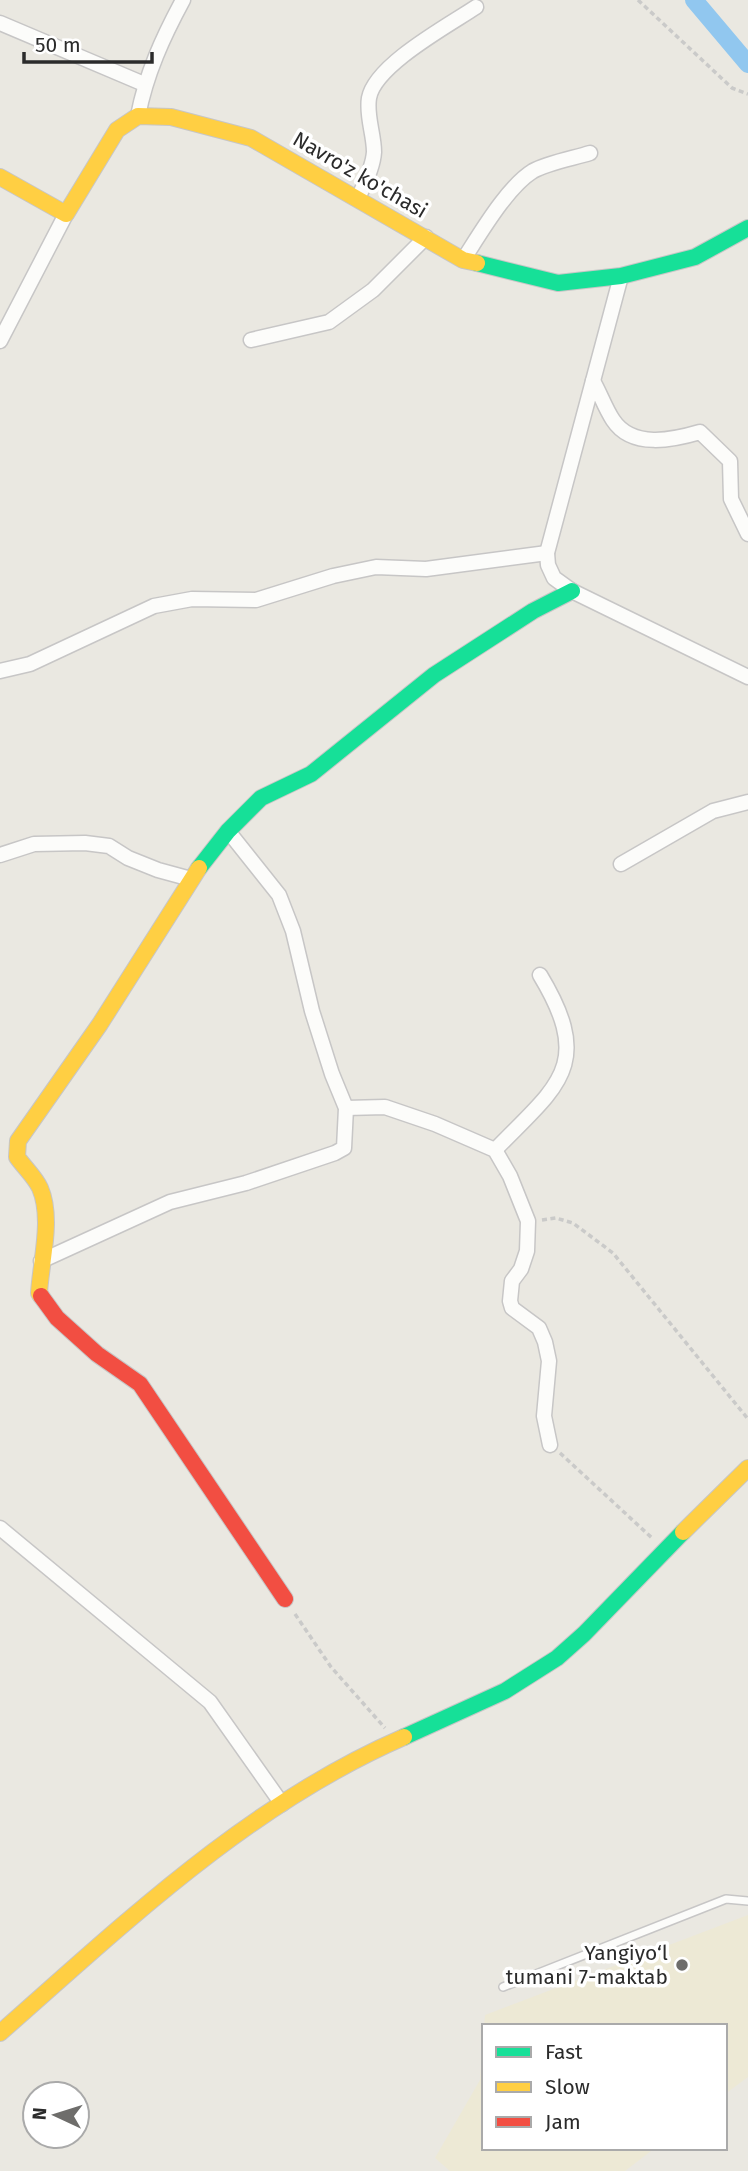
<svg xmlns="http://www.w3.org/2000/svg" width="748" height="2171" viewBox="0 0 748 2171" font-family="'Fira Sans',sans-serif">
<rect width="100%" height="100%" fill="#eae8e1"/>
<g fill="#ede9d5">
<path d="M748 1915V2077L725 2094V2026H484L485 2015Z"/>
<path d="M484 2032V2148H655L625 2171H450L435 2158 480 2080Z"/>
</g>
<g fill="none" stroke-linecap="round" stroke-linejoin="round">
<path stroke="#91c7ef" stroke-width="18" d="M694 0 748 64"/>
<g stroke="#c7c6c6" stroke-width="10">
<path id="lane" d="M503 1987 726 1899 748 1901"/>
</g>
<g stroke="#c7c6c6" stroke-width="17">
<g id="street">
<path d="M0 23 144 84"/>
<path d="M138 116C146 74 163 37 183 0"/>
<path d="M358 199C364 184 373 168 374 152 374 134 366 116 369 98 375 65 449 25 476 7"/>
<path d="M463 260C480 234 507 187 533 171 547 163 574 158 590 153"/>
<path d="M621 276 547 553 548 565 554 578 572 591 748 677"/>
<path d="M251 340 329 322 373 290 426 237"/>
<path d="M0 341 66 214"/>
<path d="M593 381C600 393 605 408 613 420 632 449 673 440 700 432L730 461 731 499 748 534"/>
<path d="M0 671 30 664 154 606 192 599 256 600 333 576 376 567 426 569 547 553"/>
<path d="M0 855 34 844 85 843 109 846 128 858 158 870 191 879"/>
<path d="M621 864 713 811 748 802"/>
<path d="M346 1108 385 1107 435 1124 495 1150 510 1176 528 1221 527 1251 521 1269 512 1281 510 1301 512 1308 539 1328 545 1342 549 1361 544 1416 550 1445"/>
<path d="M495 1150C557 1086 595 1066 540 975"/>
<path d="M41 1261 170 1202 246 1183 335 1153 344 1148 346 1108 332 1074 312 1011 293 931 279 895 228 831"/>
<path d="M0 1528 210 1702 282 1804"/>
</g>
</g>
<g stroke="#c7c6c6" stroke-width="18">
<g id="fast">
<path d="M477 263 558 283 621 276 695 257 748 228"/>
<path d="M199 868 228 831 261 798 311 774 434 675 533 611 572 591"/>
<path d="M404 1737 505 1691 557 1658 584 1634 683 1532"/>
</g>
</g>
<g stroke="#c7c6c6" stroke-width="18">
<g id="slow">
<path d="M0 177 66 214 117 130 138 116 171 117 251 138 463 260 477 263"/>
<path d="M41 1296 39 1293C41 1261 53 1218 40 1188 35 1177 24 1167 17 1157L18 1141 100 1024 199 868"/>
<path d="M683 1532 748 1468"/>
<path d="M0 2033C125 1923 249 1804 404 1737"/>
</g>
</g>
<g stroke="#c7c6c6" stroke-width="18">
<path id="jam" d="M41 1296 57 1318 97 1354 140 1384 285 1599"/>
</g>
<g stroke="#cacac9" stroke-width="3.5" stroke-dasharray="5 3.5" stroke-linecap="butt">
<path d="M638 0 732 88 748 94"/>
<path d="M542 1220 556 1218 573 1223 613 1253 748 1419"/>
<path d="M560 1453 652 1538"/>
<path d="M295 1614 331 1667 385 1728"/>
</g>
<use href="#lane" stroke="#fcfcfa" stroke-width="7"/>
<use href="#street" stroke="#fcfcfa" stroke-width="14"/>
<use href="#fast" stroke="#16e098" stroke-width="16"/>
<use href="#slow" stroke="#ffcf43" stroke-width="16"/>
<use href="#jam" stroke="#f24e42" stroke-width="16"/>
</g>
<circle fill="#6e6d6b" stroke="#fff" stroke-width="2.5" cx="682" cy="1965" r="7"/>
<g text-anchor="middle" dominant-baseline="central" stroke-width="7" stroke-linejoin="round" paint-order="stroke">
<g font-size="21" fill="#2b2b2b" stroke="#fff">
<text transform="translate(360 175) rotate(30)">Navro'z ko'chasi</text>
</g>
<g font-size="21" fill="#2b2b2b" stroke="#fff" text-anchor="end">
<text x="668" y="1953">Yangiyo‘l<tspan x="668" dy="24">tumani 7-maktab</tspan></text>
</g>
</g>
<rect x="482" y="2024" width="245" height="126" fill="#ffffff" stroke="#aaaaaa" stroke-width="2"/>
<rect x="496" y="2047" width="35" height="10" fill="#16e098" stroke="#aaaaaa" stroke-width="2"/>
<text x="545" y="2059" font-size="21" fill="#2b2b2b">Fast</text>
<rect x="496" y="2082" width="35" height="10" fill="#ffcf43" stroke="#aaaaaa" stroke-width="2"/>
<text x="545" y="2094" font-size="21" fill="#2b2b2b">Slow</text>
<rect x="496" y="2117" width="35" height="10" fill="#f24e42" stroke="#aaaaaa" stroke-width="2"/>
<text x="545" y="2129" font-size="21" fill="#2b2b2b">Jam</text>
<g transform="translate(56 2115) rotate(274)"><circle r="33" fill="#ffffff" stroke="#aaaaaa" stroke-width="2"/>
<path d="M0-5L12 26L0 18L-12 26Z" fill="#6e6d6b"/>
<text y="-10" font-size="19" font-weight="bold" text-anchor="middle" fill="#2b2b2b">N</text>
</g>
<path d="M24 52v10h128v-10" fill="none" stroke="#2b2b2b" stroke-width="3.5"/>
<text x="35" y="52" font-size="21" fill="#2b2b2b" stroke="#ffffff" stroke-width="5" paint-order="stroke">50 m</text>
</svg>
